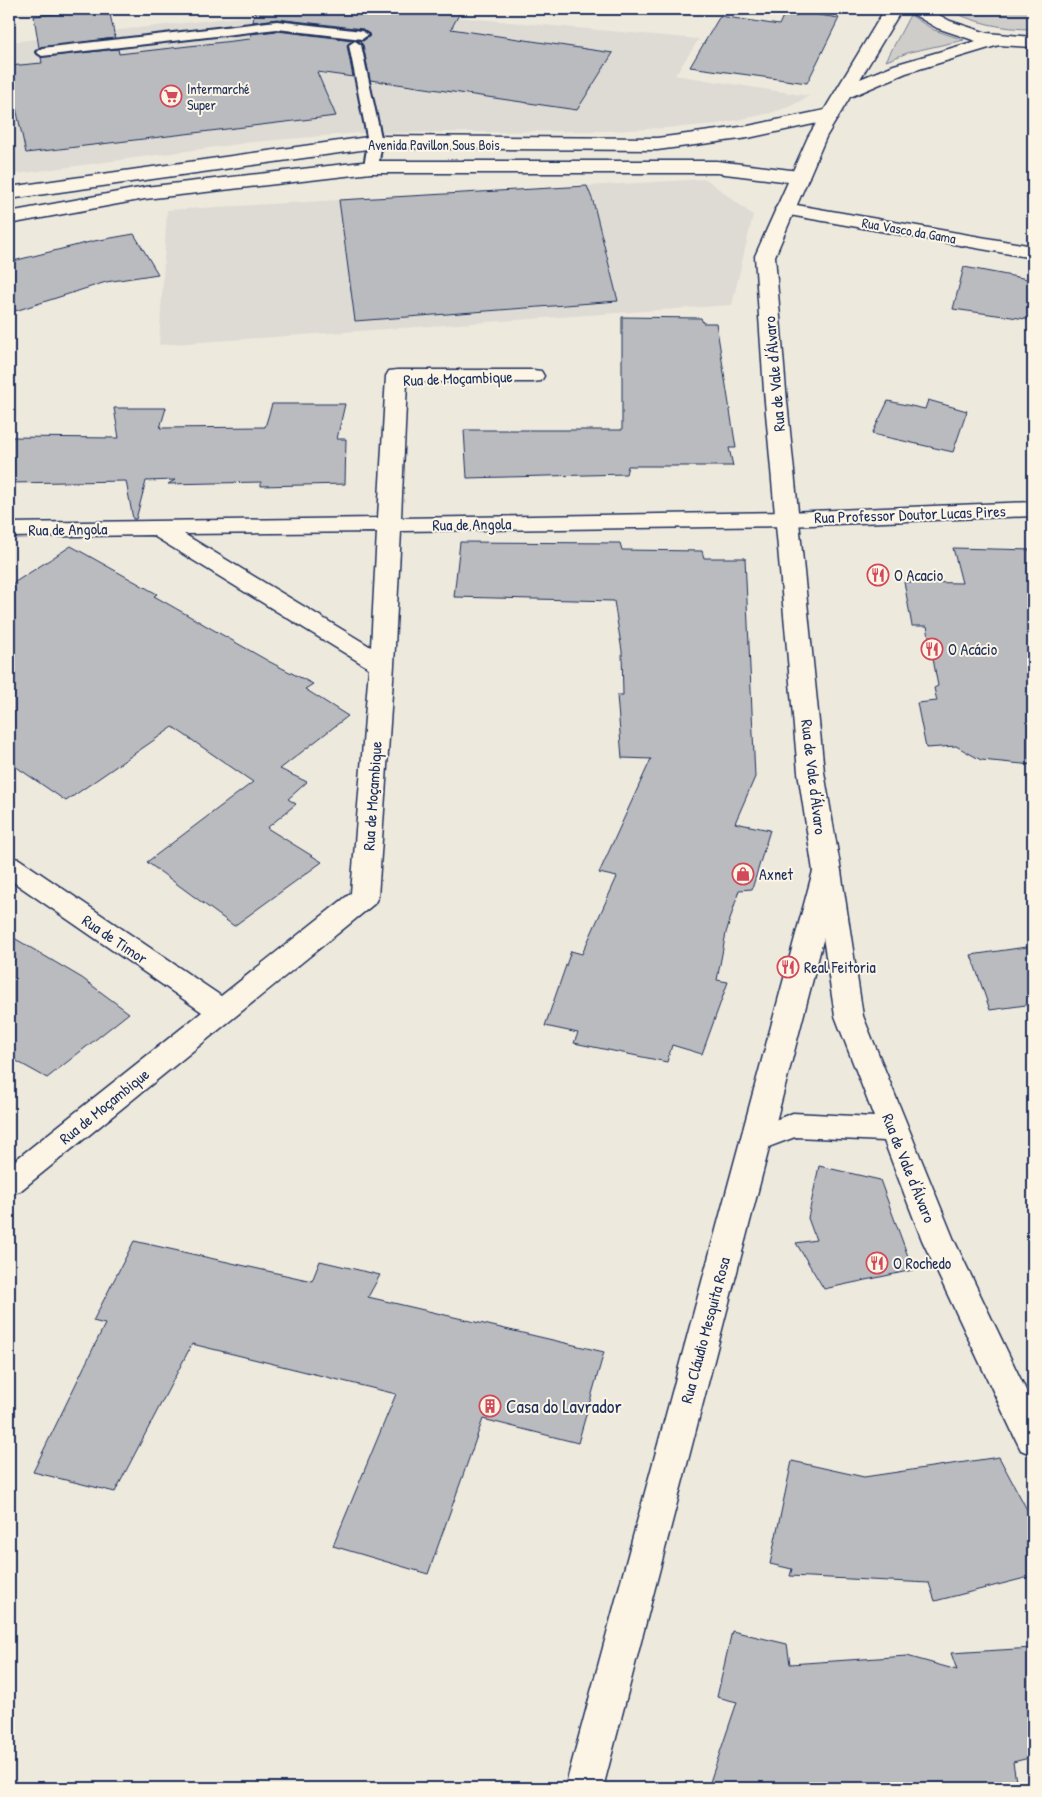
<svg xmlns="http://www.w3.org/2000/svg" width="1042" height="1797" viewBox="0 0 1042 1797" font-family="'Patrick Hand',sans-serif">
<rect width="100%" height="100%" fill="#eee9dd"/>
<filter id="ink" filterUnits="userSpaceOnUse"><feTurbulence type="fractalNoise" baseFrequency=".02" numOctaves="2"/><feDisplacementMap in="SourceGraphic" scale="10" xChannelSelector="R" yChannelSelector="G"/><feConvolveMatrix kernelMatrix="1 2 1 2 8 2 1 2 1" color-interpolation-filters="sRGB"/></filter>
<g filter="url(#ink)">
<g fill="#dedbd4">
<path d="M366 9 699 39 675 75 809 96 791 106 771 113 717 124 683 127 611 131 359 133 253 142 9 175V42L248 16 354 27Z"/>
<path d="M706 179 753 215 732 305 159 345 167 210Z"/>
</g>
<g fill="#cfcdca" stroke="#757e94">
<path d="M947 9H1033V29C1003 29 974 23 947 9Z"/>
<path d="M910 15 934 30 964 40 910 52 886 61Z"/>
</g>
<g fill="#babbbe" stroke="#1b2f5e">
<path d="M109 9 115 38 39 48 34 16Z"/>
<path d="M255 9H462L451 29 613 53 577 110 370 80 363 45 357 40 363 41 370 36 363 29 277 19 253 22Z"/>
<path d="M799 12 839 18 807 83 690 67 720 16 779 25 784 14 796 16Z"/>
<path d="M277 31 353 40 347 45 353 77 317 72 336 116 26 153 9 76V66L42 63 41 57 118 49 119 54 250 39 251 34Z"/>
<path d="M587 186 593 201 618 301 355 321 339 200Z"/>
<path d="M134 234 158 274 106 282 9 313V262L94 241Z"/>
<path d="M964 267 1033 280V320L953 309Z"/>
<path d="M622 317 701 318 703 323H716L736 448H729L733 466H628L626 474 467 478 464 430H622Z"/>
<path d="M928 400 967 411 953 452 872 434 888 401 925 409Z"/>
<path d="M272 404H345L337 439H346L345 484 261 486V482L168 484 175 480 146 481 136 519H133L126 481 9 483V437L119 438 114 408H166L160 428 265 427Z"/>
<path d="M460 542 620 543 622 550 702 551 704 558H745L755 777 735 823 770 830 752 889 739 890 726 933 717 980 728 982 702 1054 672 1045 667 1062 574 1043 578 1033 545 1026 571 951 582 954 617 877 599 873 651 759 622 758 617 695H623L622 651 614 601 454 597Z"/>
<path d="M71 546 157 594 154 596 270 662 313 684 305 689 348 716 280 769 307 782 288 799 296 804 267 828 322 862 234 926 147 862 253 782 173 727 66 801 9 762V586Z"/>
<path d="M953 548 1033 550V765L981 760 956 746 926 748 917 703 937 701 934 688 938 686 927 626H912L904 582 962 583Z"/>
<path d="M9 935 82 978 129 1013 47 1078 9 1057Z"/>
<path d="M1033 946V1004L990 1010 971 955Z"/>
<path d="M819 1166 880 1180 913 1270 824 1289 796 1243 816 1240 808 1218Z"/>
<path d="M134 1241 312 1281 320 1261 380 1275 368 1297 604 1352 578 1443 483 1419 428 1574 333 1546 396 1394 192 1344 115 1492 33 1472 105 1324 93 1321Z"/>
<path d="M999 1457 1033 1521V1576L935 1601 929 1583 790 1576 792 1569 770 1564 792 1461 864 1477Z"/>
<path d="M732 1631 787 1644 790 1664 907 1656 957 1670 951 1653 1033 1648V1757L1013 1762 1017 1788H708L737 1702 717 1697Z"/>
</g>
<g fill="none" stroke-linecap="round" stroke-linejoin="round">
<g stroke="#1b2f5e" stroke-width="4">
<g id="service">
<path d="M277 21 362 31 368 35 362 39 277 29 42 56 36 52 42 48Z"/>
<path d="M355 41 361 45 382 142 378 167 371 171 364 167 368 142 349 45Z"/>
</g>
</g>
<g stroke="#1b2f5e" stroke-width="3">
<g id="minor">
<path d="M785 203 1033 246V258L778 213 775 209 778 205Z"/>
<path d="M397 370H533L541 371 544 376 541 381 533 382H407L401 518 787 512 1033 502V516L787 526 401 531 394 665 378 897 374 904 20 1191 9 1194V1165L202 1012 9 879V857L19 859 221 996 351 893 369 668 152 535 9 537V523L378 518 386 376 389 371ZM377 532 371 647 184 534Z"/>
<path d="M827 862 837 864 841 871 863 1016 954 1240 1033 1405V1455L1021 1450 1016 1440 922 1240 884 1141 795 1137 755 1152 744 1148 740 1140 744 1132 793 1113 874 1117 835 1016 813 871 817 864Z"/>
</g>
</g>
<g stroke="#1b2f5e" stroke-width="3">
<g id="tertiary">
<path d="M830 109 837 111 839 115 837 119 748 138 657 150 375 148 9 199V187L375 136 657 138 748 126Z"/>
<path d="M371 161H717L799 171 806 173 809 177 806 181 799 183 717 173H371L145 199 9 224V212L145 187Z"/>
</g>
</g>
<g stroke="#1b2f5e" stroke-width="3">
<path id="primary" d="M885 9H902L860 79 894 65 976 41 937 28 911 13 909 9H928L950 21 987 33 1033 37V47L999 45 906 73 850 97 826 137 775 256 786 391 824 772 841 871 603 1788H565L813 871 798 772 764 391 755 256 808 137Z"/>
</g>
<use href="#service" fill="#fcf5e5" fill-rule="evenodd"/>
<use href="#minor" fill="#fcf5e5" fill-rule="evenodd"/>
<use href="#tertiary" fill="#fcf5e5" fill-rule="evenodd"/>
<use href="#primary" fill="#fcf5e5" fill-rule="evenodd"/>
</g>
</g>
<defs>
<g id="supermarket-ring" transform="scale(1.125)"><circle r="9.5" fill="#fcf5e5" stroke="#d1495b" stroke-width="1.5"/><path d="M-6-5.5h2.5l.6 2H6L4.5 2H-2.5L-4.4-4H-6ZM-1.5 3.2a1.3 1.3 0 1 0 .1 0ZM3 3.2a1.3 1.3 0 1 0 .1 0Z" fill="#d1495b"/></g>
<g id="restaurant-ring" transform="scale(1.125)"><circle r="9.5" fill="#fcf5e5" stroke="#d1495b" stroke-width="1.5"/><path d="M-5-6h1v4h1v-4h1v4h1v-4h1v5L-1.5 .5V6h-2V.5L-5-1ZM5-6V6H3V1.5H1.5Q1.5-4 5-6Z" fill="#d1495b"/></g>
<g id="shop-ring" transform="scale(1.125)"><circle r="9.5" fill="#fcf5e5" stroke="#d1495b" stroke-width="1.5"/><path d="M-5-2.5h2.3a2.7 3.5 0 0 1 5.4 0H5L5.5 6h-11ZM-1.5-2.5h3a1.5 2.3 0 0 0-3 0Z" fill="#d1495b"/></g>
<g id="building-ring" transform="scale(1.125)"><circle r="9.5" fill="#fcf5e5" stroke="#d1495b" stroke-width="1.5"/><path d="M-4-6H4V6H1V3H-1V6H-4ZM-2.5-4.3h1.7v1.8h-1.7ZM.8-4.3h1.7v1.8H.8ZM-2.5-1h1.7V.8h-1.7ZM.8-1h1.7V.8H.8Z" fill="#d1495b"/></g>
</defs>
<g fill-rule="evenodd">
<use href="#supermarket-ring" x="171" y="96"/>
<use href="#restaurant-ring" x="878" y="575"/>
<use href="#restaurant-ring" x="932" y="649"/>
<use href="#shop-ring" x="743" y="874"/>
<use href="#restaurant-ring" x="788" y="967"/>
<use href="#restaurant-ring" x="877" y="1263"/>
<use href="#building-ring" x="490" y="1406"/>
</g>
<g text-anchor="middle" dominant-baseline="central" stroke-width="4" stroke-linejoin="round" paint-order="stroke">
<g font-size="14" fill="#1b2f5e" stroke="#fcf5e5" text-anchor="start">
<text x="187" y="88">Intermarché<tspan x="187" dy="16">Super</tspan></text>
</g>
<g font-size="14" fill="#1b2f5e" stroke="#fcf5e5">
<text x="434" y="144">Avenida Pavillon Sous Bois</text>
<text transform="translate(909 230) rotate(10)">Rua Vasco da Gama</text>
</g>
<g font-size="16" fill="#1b2f5e" stroke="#fcf5e5">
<text transform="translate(774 374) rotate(-95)">Rua de Vale d'Álvaro</text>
<text transform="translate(458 378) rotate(-2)">Rua de Moçambique</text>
<text transform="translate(910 514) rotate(-2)">Rua Professor Doutor Lucas Pires</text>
<text transform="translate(472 524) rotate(-1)">Rua de Angola</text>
<text transform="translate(68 529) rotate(-1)">Rua de Angola</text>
<text transform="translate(814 777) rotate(83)">Rua de Vale d'Álvaro</text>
<text transform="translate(372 796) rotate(-86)">Rua de Moçambique</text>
<text transform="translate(115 939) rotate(34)">Rua de Timor</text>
<text transform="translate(104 1106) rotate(-39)">Rua de Moçambique</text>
<text transform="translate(909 1168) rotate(68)">Rua de Vale d'Álvaro</text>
<text transform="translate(705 1330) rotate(-75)">Rua Cláudio Mesquita Rosa</text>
</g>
<g font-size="16" fill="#1b2f5e" stroke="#fcf5e5" text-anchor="start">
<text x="894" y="575">O Acacio</text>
<text x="948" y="649">O Acácio</text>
<text x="759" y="874">Axnet</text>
<text x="804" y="967">Real Feitoria</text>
<text x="893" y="1263">O Rochedo</text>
</g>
<g font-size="19" fill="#1b2f5e" stroke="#fcf5e5" text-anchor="start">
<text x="506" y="1406">Casa do Lavrador</text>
</g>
</g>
<rect width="1042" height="1797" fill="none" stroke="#fcf5e5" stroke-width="30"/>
<rect x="15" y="15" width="1012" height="1767" fill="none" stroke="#1b2f5e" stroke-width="2" filter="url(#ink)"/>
</svg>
